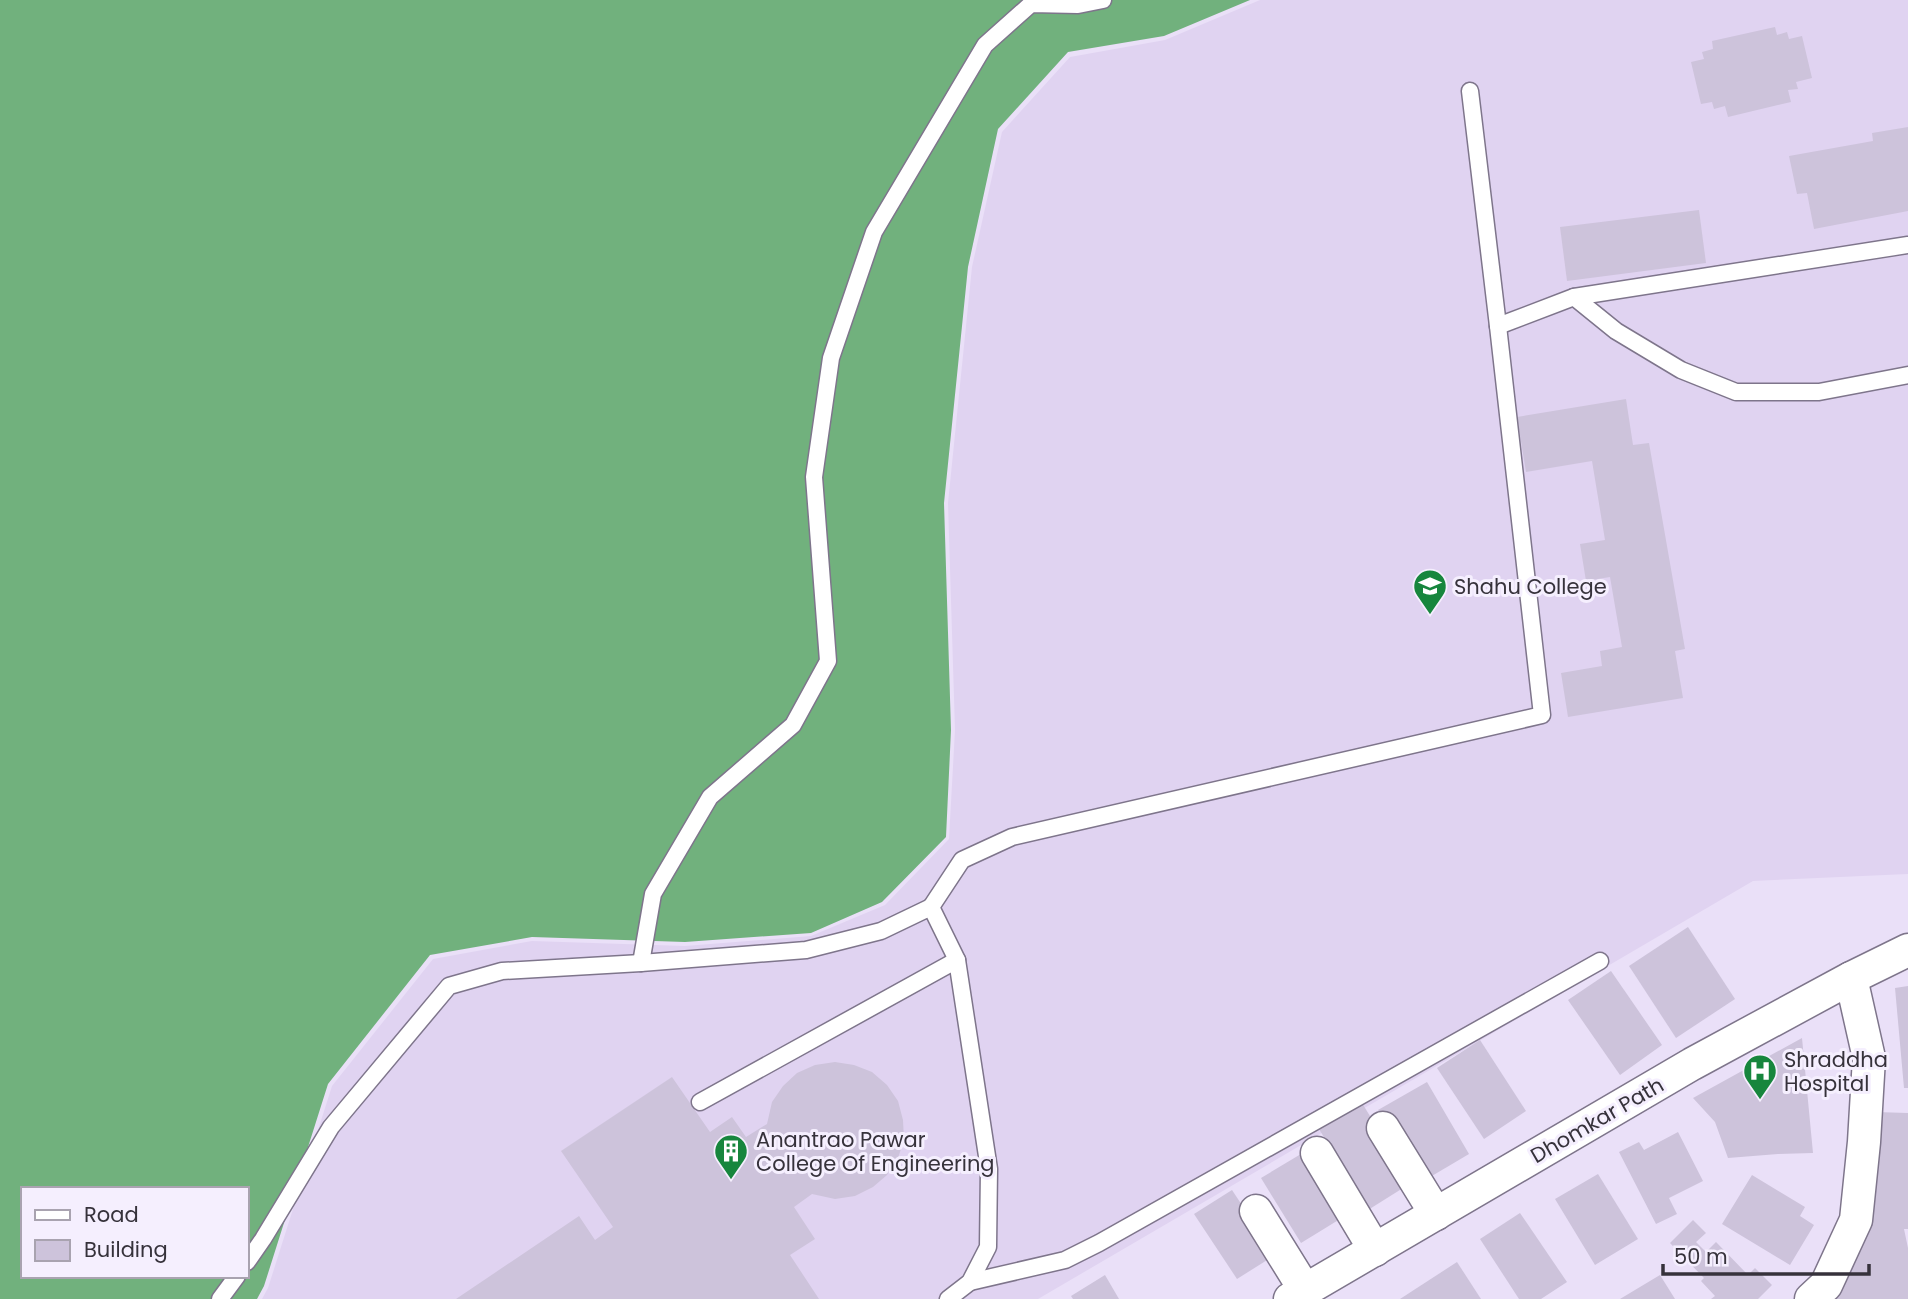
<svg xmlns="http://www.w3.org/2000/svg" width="1908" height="1299" viewBox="0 0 1908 1299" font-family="Poppins,sans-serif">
<rect width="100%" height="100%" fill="#eae0f8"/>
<path fill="#e0d3f1" d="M1260 0H1908V874L1753 881 1038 1299H262L268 1288 332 1086 433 959 532 941 685 946 811 936 885 905 949 839 955 730 948 503 972 267 1002 132 1070 57 1165 40Z"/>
<path fill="#71b17d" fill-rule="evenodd" d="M0 0H1250L1164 36 1068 52 998 129 968 267 944 503 951 730 946 837 882 902 811 933 685 942 532 937 430 955 328 1084 264 1286 257 1299H0ZM23 1189H247V1276H23Z"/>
<g fill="#cdc3db">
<path d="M1775 27 1777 35 1787 32 1789 39 1802 36 1812 78 1796 82 1798 89 1788 90 1791 102 1728 117 1725 106 1714 109 1712 102 1701 104 1691 62 1704 59 1702 52 1713 49 1712 41Z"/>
<path d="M1908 127V211L1814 229 1807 193 1797 194 1789 156 1873 141 1872 133Z"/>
<path d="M1699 210 1706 263 1567 281 1560 227Z"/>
<path d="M1626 399 1633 445 1649 443 1685 649 1675 651 1683 698 1568 717 1561 673 1602 666 1600 651 1622 647 1610 577 1586 581 1580 544 1605 540 1592 461 1526 472 1517 417Z"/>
<path d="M1688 927 1735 999 1676 1038 1629 966Z"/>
<path d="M1611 971 1662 1045 1620 1075 1568 1000Z"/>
<path d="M1908 986V1088H1904L1895 988Z"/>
<path d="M1802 1038 1813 1153 1778 1154 1728 1158 1715 1122 1693 1098Z"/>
<path d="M1480 1040 1526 1111 1484 1139 1437 1068Z"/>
<path d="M835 1062 854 1065 872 1072 887 1085 898 1101 903 1120 904 1140 898 1158 887 1175 873 1187 855 1196 835 1199 812 1194 794 1207 815 1239 790 1255 819 1299H456L579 1216 595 1240 613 1227 561 1151 672 1077 710 1132 732 1117 746 1137 767 1124 772 1102 783 1086 797 1073 815 1065Z"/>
<path d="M1427 1082 1469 1154 1420 1183 1378 1110Z"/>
<path d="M1362 1103 1411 1183 1368 1210 1319 1129Z"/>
<path d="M1876 1112 1908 1113V1229H1904L1908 1248V1299H1830Z"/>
<path d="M1678 1132 1703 1181 1669 1198 1677 1214 1656 1224 1619 1152 1639 1142 1644 1150Z"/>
<path d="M1306 1151 1345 1216 1301 1243 1261 1178Z"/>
<path d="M1598 1174 1638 1239 1595 1265 1555 1199Z"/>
<path d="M1752 1175 1805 1207 1800 1216 1814 1225 1790 1265 1722 1224Z"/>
<path d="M1232 1190 1275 1255 1237 1279 1194 1214Z"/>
<path d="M1520 1213 1567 1282 1541 1299H1519L1480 1239Z"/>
<path d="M1693 1220 1706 1233 1696 1242 1706 1252 1716 1242 1748 1275 1755 1268 1772 1285 1758 1299H1711L1715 1296 1701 1281 1704 1278 1670 1243Z"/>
<path d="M1457 1262 1481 1299H1400Z"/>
<path d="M1105 1275 1119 1299H1073L1071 1296Z"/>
<path d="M1660 1275 1675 1299H1620Z"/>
</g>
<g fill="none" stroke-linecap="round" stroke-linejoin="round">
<g stroke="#7e758b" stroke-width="19">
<g id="lane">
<path d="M1574 297 1616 331 1681 370 1736 392H1819L1908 375"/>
<path d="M1498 326 1574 297 1908 245"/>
<path d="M931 907 962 860 1012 837 1542 715 1498 326 1470 91"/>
<path d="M641 963 653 894 710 797 793 725 828 661 814 477 831 358 874 232 985 45 1031 4 1078 5 1103 0"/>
<path d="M700 1102 957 960"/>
<path d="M247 1262 263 1239 331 1127 449 986 502 971 641 963 806 950 881 931 931 907 957 960 989 1169 988 1247 970 1282 948 1299"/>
<path d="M970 1282 1065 1260 1099 1243 1600 961"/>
<path d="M220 1299 237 1276"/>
</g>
</g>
<g stroke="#7e758b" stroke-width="35">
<g id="street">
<path d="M1383 1128 1436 1214"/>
<path d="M1317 1153 1375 1250"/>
<path d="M1256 1211 1305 1290"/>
<path d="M1290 1299 1692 1064 1851 978 1908 950"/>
<path d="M1811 1299 1826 1285 1856 1220 1864 1142 1869 1058 1851 978"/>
</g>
</g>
<use href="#lane" stroke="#fff" stroke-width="16"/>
<use href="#street" stroke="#fff" stroke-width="32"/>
</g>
<defs>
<g id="university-pin" transform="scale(1.75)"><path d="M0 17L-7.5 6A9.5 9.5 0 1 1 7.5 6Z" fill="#17863d" stroke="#f5effe"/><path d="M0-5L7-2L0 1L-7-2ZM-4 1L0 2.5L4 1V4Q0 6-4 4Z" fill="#fff"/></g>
<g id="hospital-pin" transform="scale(1.75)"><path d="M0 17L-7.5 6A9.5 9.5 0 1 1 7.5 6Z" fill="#17863d" stroke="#f5effe"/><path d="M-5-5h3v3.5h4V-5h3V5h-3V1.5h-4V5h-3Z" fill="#fff"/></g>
<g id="building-pin" transform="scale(1.75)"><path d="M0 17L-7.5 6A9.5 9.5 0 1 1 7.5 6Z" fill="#17863d" stroke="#f5effe"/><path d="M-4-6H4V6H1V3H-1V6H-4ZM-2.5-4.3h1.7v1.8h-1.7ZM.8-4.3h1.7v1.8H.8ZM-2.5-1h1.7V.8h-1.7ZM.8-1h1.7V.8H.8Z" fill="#fff"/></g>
</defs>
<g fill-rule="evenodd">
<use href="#university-pin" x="1430" y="586"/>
<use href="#hospital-pin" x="1760" y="1071"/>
<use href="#building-pin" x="731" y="1151"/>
</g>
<g text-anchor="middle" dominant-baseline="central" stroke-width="6" stroke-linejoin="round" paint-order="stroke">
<g font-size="21" fill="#36323b" stroke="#f5effe" text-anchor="start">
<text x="1454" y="586">Shahu College</text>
<text x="1784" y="1059">Shraddha<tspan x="1784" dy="24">Hospital</tspan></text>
<text x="756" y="1139">Anantrao Pawar<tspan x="756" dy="24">College Of Engineering</tspan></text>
</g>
<g font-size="21" fill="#36323b" stroke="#f5effe">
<text transform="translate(1597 1120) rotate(-30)">Dhomkar Path</text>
</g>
</g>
<rect x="21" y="1187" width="228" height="91" fill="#f5effe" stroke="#a9a3b0" stroke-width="2"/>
<rect x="35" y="1210" width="35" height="10" fill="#ffffff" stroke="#a9a3b0" stroke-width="2"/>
<text x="84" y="1222" font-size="21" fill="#36323b">Road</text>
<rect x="35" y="1240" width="35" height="21" fill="#cdc3db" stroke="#a9a3b0" stroke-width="2"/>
<text x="84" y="1257" font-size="21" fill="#36323b">Building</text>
<path d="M1663 1264v10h206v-10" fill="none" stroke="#36323b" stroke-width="3.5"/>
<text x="1674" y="1264" font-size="21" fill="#36323b" stroke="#f5effe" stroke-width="5" paint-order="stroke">50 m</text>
</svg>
